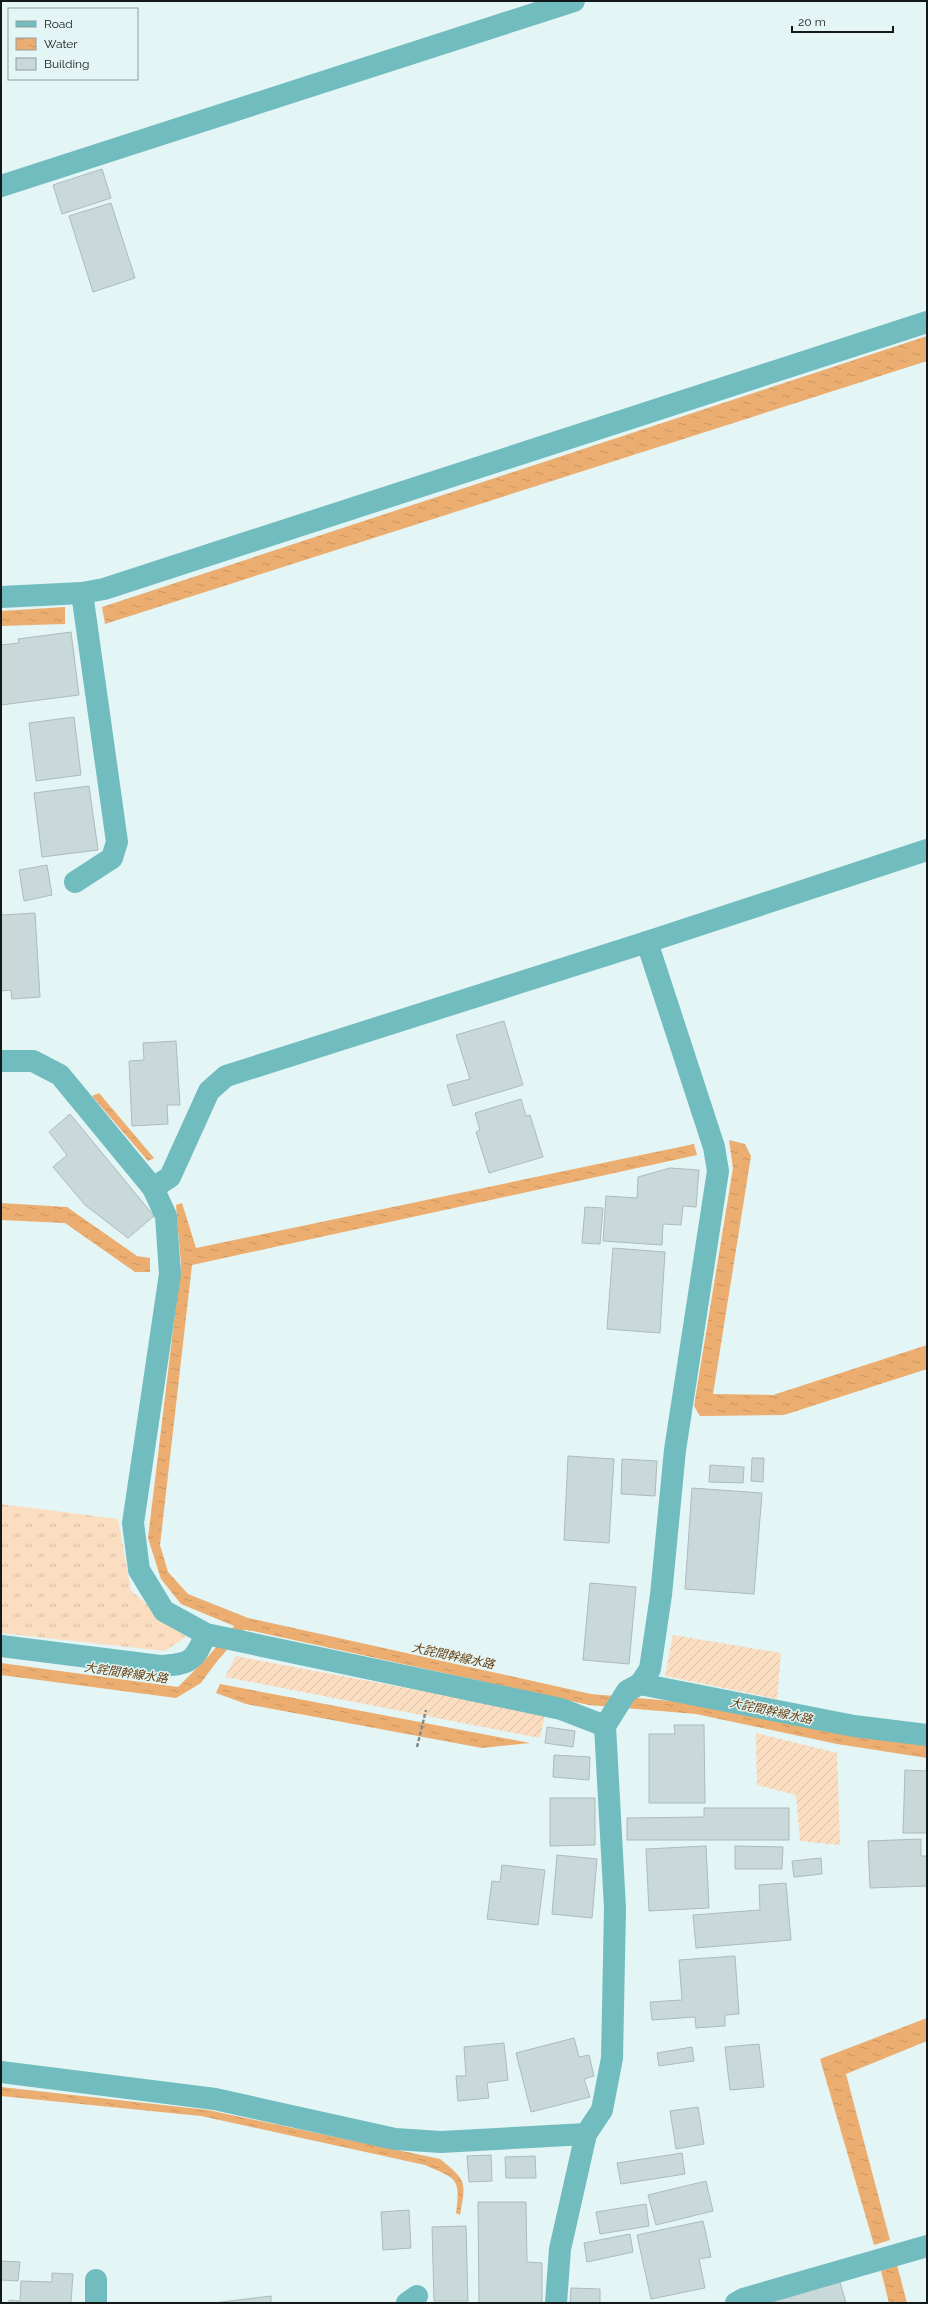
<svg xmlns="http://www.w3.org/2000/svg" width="928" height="2304" viewBox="0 0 928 2304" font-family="Raleway,'Noto Sans JP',sans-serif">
<defs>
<pattern id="grass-tufts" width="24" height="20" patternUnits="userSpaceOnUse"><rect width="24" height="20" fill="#fbddc1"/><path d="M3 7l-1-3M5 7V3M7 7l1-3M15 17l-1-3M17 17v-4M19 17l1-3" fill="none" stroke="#d6bda5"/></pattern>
<pattern id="garden-furrows" width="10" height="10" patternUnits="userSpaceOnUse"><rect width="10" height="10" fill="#fbddc1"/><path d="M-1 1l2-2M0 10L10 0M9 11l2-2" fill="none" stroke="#d6bda5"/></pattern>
<pattern id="water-ripples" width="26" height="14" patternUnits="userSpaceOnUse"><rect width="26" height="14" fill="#ecad70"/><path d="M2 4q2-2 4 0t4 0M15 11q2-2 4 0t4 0" fill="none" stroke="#ca9460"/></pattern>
</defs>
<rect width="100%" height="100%" fill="#e4f5f5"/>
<path fill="url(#grass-tufts)" d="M1 1504 118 1519 131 1591 186 1637 165 1651 1 1633Z"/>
<g fill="url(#garden-furrows)">
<path d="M673 1635 781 1653 777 1699 665 1676Z"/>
<path d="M236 1656 545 1714 540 1738 225 1677Z"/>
<path d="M756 1733 837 1753 840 1845 800 1841 796 1795 757 1785Z"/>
</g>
<g fill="url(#water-ripples)">
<path d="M927 336V361L105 624 102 607Z"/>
<path d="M65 607V624L1 626V611Z"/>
<path d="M99 1093 154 1158 148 1161 92 1096Z"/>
<path d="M729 1140 745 1144 751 1156 713 1394 773 1395 927 1345V1369L784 1415 700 1416 694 1406 733 1168Z"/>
<path d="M694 1144 697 1155 192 1265 160 1545 168 1572 188 1594 248 1618 591 1694 695 1703 837 1732 927 1746V1758L837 1744 696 1714 589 1705 239 1628 181 1604 161 1579 148 1538 181 1264 176 1205 182 1203 196 1248Z"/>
<path d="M1 1203 67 1207 137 1256 150 1258V1272H135L65 1223 1 1220Z"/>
<path d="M208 1657 217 1661 201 1683 176 1698 1 1675V1663L178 1687Z"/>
<path d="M220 1684 530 1743 482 1748 246 1704 216 1693Z"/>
<path d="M927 2018V2041L846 2074 890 2240 874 2245 820 2059Z"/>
<path d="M1 2087 208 2110 440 2159C467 2181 466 2181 460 2215L456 2213C461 2177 456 2179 425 2165L201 2116 1 2096Z"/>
<path d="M897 2265 907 2303H889L881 2271Z"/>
</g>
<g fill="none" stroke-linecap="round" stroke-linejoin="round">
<path stroke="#ecad70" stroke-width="10" d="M204 1669 239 1628 244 1624 251 1626"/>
</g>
<g fill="#c9d9d9" stroke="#acbbbc">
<path d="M102 169 111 198 62 214 53 185Z"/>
<path d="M111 203 135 278 93 292 69 216Z"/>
<path d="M71 632 79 695 1 705V645L19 643 18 639Z"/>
<path d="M74 717 81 775 36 781 29 723Z"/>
<path d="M89 786 98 850 42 857 34 793Z"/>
<path d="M47 865 52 895 24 901 19 870Z"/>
<path d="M35 913 40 997 12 999 11 990 1 991V915Z"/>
<path d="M504 1021 523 1085 453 1106 447 1085 470 1079 456 1035Z"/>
<path d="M176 1041 180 1105H167L168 1124 132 1126 129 1061 144 1060 143 1043Z"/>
<path d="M521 1099 526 1116 530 1115 543 1157 489 1173 476 1132 480 1130 475 1113Z"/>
<path d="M70 1114 154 1216 128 1238 85 1205 53 1167 67 1155 49 1132Z"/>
<path d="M670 1168 699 1170 696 1207 683 1206 681 1225 663 1224 662 1245 603 1241 606 1196 637 1198 638 1177Z"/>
<path d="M585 1207 603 1208 600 1244 582 1243Z"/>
<path d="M613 1248 665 1252 660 1333 607 1329Z"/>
<path d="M568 1456 614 1459 609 1543 564 1540Z"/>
<path d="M752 1458H764L763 1482 751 1481Z"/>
<path d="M622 1459 657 1461 655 1496 621 1494Z"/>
<path d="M710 1465 744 1467 743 1483 709 1482Z"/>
<path d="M692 1488 762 1493 754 1594 685 1589Z"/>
<path d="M590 1583 636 1587 629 1664 583 1660Z"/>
<path d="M674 1725H704L705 1803H649V1734H675Z"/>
<path d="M547 1727 575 1731 573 1747 545 1743Z"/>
<path d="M554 1755 590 1757 589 1780 553 1777Z"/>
<path d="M905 1770 927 1771V1833H903Z"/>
<path d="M550 1798H595V1845L550 1846Z"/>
<path d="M704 1808H789V1840H627V1818L704 1817Z"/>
<path d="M921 1839V1856H927V1886L870 1888 868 1841Z"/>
<path d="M706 1846 709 1908 649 1911 646 1849Z"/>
<path d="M735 1846 783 1847 782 1869H735Z"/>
<path d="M557 1855 597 1859 592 1918 552 1914Z"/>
<path d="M821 1858 822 1874 794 1877 792 1861Z"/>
<path d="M502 1865 545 1870 538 1925 487 1919 492 1881 500 1882Z"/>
<path d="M786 1883 791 1940 696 1948 693 1915 760 1910 759 1885Z"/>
<path d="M735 1956 739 2014 725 2015V2026L696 2028 695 2017 652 2020 650 2002 682 2000 679 1960Z"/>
<path d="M574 2038 579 2057 589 2055 594 2076 584 2079 590 2097 531 2112 516 2053Z"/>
<path d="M504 2043 508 2080 487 2083 489 2098 458 2101 456 2076H466L464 2047Z"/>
<path d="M759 2044 764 2087 730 2090 725 2047Z"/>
<path d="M692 2047 694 2061 659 2066 657 2053Z"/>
<path d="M698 2107 704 2144 676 2149 670 2111Z"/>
<path d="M682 2153 685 2174 621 2184 617 2163Z"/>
<path d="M491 2155 492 2181 469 2182 467 2156Z"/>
<path d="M535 2156 536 2178H506L505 2157Z"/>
<path d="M706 2181 713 2211 656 2225 648 2195Z"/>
<path d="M478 2202H526L527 2262 542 2263V2303H479Z"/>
<path d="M646 2204 649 2226 600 2234 596 2212Z"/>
<path d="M409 2210 411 2248 383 2250 381 2212Z"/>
<path d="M703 2221 711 2257 699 2259 705 2288 651 2299 637 2235Z"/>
<path d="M466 2226 468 2301H434L432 2227Z"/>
<path d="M630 2234 633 2252 587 2262 584 2243Z"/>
<path d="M1 2261 20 2262 18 2281 1 2280Z"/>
<path d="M52 2273 73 2274 71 2303H9V2300L20 2301 21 2281 52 2282Z"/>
<path d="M840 2282 846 2303H769Z"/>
<path d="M571 2288 600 2289V2303H570Z"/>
<path d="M271 2296V2303H213Z"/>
</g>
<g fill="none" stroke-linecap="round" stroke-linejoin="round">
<path stroke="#808b8b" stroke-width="2.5" stroke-dasharray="4 2" stroke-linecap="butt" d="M417 1747 426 1710"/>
<g stroke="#71bcbf" stroke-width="22">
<path d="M1 186 574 1"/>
<path d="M1 597 82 593 104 589 927 322"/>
<path d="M75 882 112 858 117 842 82 593"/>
<path d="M1 1061H33L60 1075 153 1188 166 1216 170 1274 133 1523 139 1570 164 1611 206 1634 561 1709 605 1726 627 1691 640 1684 854 1726 927 1735"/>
<path d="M153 1188 170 1177 209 1091 226 1076 647 942 927 850"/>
<path d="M1 1646 160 1666C190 1664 194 1662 206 1634"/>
<path d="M640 1684 650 1669 661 1595 675 1450 718 1171 714 1147 647 942"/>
<path d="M1 2072 215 2099 395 2139 441 2142 586 2134"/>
<path d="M96 2303V2280"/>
<path d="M407 2303 417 2296"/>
<path d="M556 2303 560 2249 586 2134 602 2110 612 2058 615 1908 605 1726"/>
<path d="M736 2303 743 2299 927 2246"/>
</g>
</g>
<g text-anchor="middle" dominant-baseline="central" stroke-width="3" stroke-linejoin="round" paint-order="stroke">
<g font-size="12" font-style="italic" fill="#643b0b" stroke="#e4f5f5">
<text transform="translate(453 1656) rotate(12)">大詫間幹線水路</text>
<text transform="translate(126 1673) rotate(8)">大詫間幹線水路</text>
<text transform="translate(771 1711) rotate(12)">大詫間幹線水路</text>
</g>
</g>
<rect width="928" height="2304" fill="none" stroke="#131819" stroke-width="4"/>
<rect x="8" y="8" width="130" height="72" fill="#e4f5f5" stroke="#909d9d"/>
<rect x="16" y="21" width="20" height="6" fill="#71bcbf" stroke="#909d9d"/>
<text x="44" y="28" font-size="12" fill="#131819">Road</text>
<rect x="16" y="38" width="20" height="12" fill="url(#water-ripples)" stroke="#909d9d"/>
<text x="44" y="48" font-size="12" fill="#131819">Water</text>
<rect x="16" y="58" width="20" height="12" fill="#c9d9d9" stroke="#909d9d"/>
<text x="44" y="68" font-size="12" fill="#131819">Building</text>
<path d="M792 26v6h101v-6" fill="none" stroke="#131819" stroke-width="2"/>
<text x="798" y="26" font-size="12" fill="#131819" stroke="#e4f5f5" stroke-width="3" paint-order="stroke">20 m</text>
</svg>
